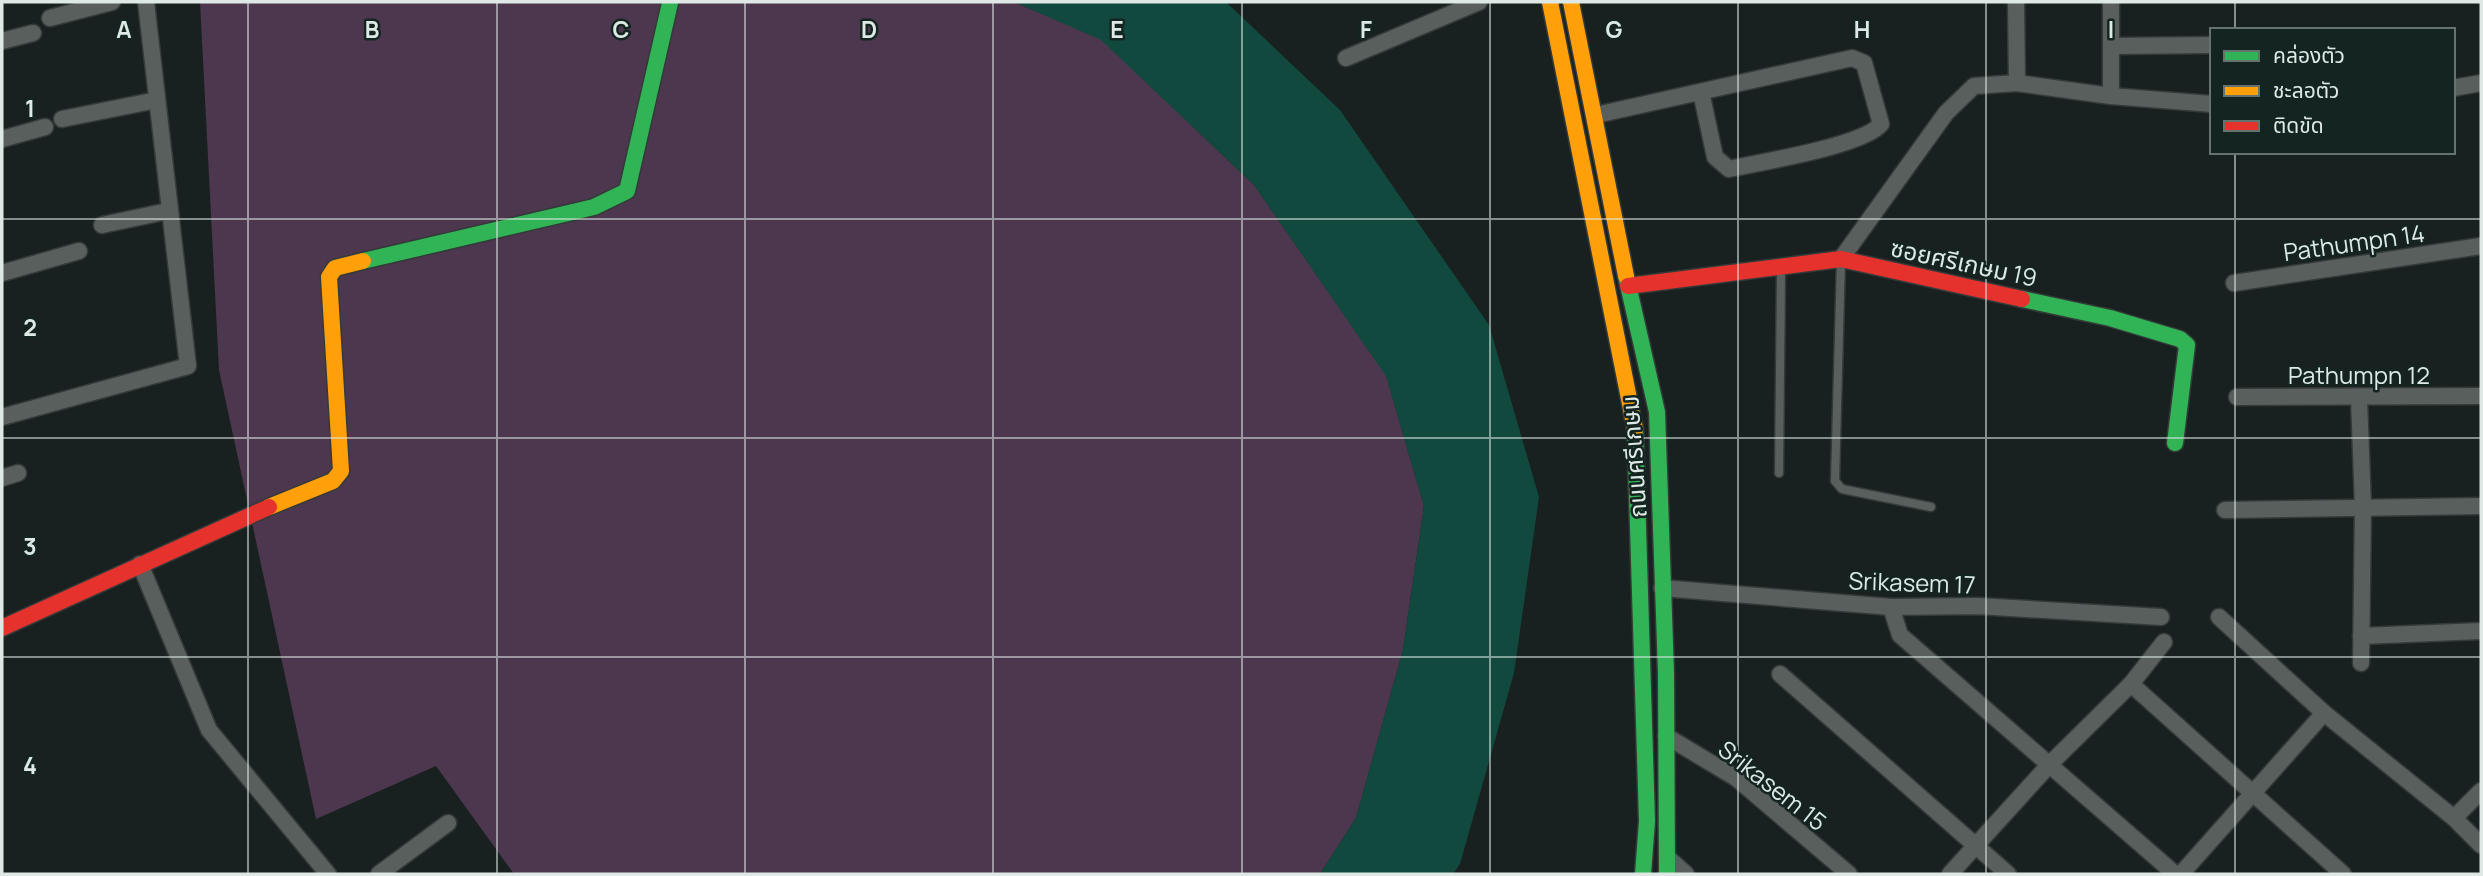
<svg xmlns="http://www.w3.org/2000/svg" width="2483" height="876" viewBox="0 0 2483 876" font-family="Manrope,'Noto Sans Thai',sans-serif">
<rect width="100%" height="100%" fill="#18211f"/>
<path fill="#4d374e" d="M200 2H1014L1101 39 1254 185 1386 375 1424 506 1403 650 1356 818 1320 874H514L436 766 316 819 219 370Z"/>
<path fill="#11493f" d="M1014 2H1226L1340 110 1489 325 1539 497 1514 673 1460 864 1453 874H1320L1356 818 1403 650 1424 506 1386 376 1254 185 1101 40Z"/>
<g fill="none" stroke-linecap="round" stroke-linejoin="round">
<g stroke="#333a39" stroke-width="11">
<g id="lane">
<path d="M1841 260 1835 481 1842 489 1931 507"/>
<path d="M1779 473 1781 270"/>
</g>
</g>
<g stroke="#333a39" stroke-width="19">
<g id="street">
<path d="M2016 2 2017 83"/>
<path d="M50 18 112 2"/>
<path d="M2 41 33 33"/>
<path d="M2112 46 2212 45"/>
<path d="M1346 58 1479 2"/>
<path d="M2453 88 2481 83"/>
<path d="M2111 96V2"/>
<path d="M1596 115 1852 58 1864 63 1881 124C1863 146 1761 162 1729 169L1715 157 1701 92"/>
<path d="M62 119 157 100"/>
<path d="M2 139 45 127"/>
<path d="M102 225 168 211"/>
<path d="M1841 259 1946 113 1974 86 2017 83 2111 96 2212 104"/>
<path d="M2 273 79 251"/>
<path d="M2234 283 2481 246"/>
<path d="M2237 397 2481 396"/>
<path d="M2359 399 2363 507 2361 663"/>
<path d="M2 417 188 366 146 2"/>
<path d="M2 478 18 473"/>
<path d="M2225 510 2481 506"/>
<path d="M140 564 209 730 328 874"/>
<path d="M1662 588 1891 607 1978 606 2161 617"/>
<path d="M1891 607 1900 635 2175 874"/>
<path d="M2219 617 2324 713 2454 818 2481 845"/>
<path d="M2361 636 2481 631"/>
<path d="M1780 674 2008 874"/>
<path d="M2131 684 2343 874"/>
<path d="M1666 736 1736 778 1849 874"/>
<path d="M2454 818 2481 791"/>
<path d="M1668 858 1686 874"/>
<path d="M379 874 448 823"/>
<path d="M1950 874 2049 765 2131 684 2164 642"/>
<path d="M2181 874 2324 713"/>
</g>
</g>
<g stroke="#333a39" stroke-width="19">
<g id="fast">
<path d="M363 261 594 207 627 191 670 3"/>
<path d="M1626 276 1657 412 1666 673 1667 874"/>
<path d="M2022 299 2110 318 2180 339 2187 345 2175 443"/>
<path d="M1635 429 1647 821 1643 874"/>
</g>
</g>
<g stroke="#333a39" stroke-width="19">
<g id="slow">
<path d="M1550 2 1635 429"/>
<path d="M1571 2 1626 276"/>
<path d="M269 507 333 481 341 471 329 277 335 268 363 261"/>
</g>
</g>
<g stroke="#333a39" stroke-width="19">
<g id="jam">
<path d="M1628 286 1841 259 2022 299"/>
<path d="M2 628 269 507"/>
</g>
</g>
<use href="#lane" stroke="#585f5d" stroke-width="8"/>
<use href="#street" stroke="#585f5d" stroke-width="16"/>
<use href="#fast" stroke="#30b455" stroke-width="16"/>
<use href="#slow" stroke="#ff9f0a" stroke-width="16"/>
<use href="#jam" stroke="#e5322d" stroke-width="16"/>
</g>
<path fill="none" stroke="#dee9e6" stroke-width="2" stroke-opacity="0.55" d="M248 2V874M497 2V874M745 2V874M993 2V874M1242 2V874M1490 2V874M1738 2V874M1986 2V874M2235 2V30M2235 152V874M2 219H2481M2 438H2481M2 657H2481"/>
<g text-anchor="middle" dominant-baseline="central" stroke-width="5" stroke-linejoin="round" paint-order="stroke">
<g font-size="24" fill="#dee9e6" stroke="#142521">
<text transform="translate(2354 242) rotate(-8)">Pathumpn 14</text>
<text transform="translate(1964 262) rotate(12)">ซอยศรีเกษม 19</text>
<text x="2359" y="374">Pathumpn 12</text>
<text transform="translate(1633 457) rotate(-94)">ถนนศรีเกษม</text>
<text transform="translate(1912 582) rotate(2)">Srikasem 17</text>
<text transform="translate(1773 785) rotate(38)">Srikasem 15</text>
</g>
</g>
<g font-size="23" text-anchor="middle" font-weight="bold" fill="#dee9e6" stroke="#142521" stroke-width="5" stroke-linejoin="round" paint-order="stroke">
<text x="124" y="38">A</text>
<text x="372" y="38">B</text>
<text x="621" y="38">C</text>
<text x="869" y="38">D</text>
<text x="1117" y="38">E</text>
<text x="1366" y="38">F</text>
<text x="1614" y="38">G</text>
<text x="1862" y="38">H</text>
<text x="2111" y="38">I</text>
<text x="30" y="117">1</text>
<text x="30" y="336">2</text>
<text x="30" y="555">3</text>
<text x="30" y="774">4</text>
</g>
<rect width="2483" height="876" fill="none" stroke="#dee9e6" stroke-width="7"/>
<rect x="2210" y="28" width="245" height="126" fill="#142521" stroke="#657370" stroke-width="2"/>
<rect x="2224" y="51" width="35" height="10" fill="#30b455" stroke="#657370" stroke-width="2"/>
<text x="2273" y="63" font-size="21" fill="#dee9e6">คล่องตัว</text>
<rect x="2224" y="86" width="35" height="10" fill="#ff9f0a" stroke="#657370" stroke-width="2"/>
<text x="2273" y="98" font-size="21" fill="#dee9e6">ชะลอตัว</text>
<rect x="2224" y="121" width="35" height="10" fill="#e5322d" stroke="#657370" stroke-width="2"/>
<text x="2273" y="133" font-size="21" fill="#dee9e6">ติดขัด</text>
</svg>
